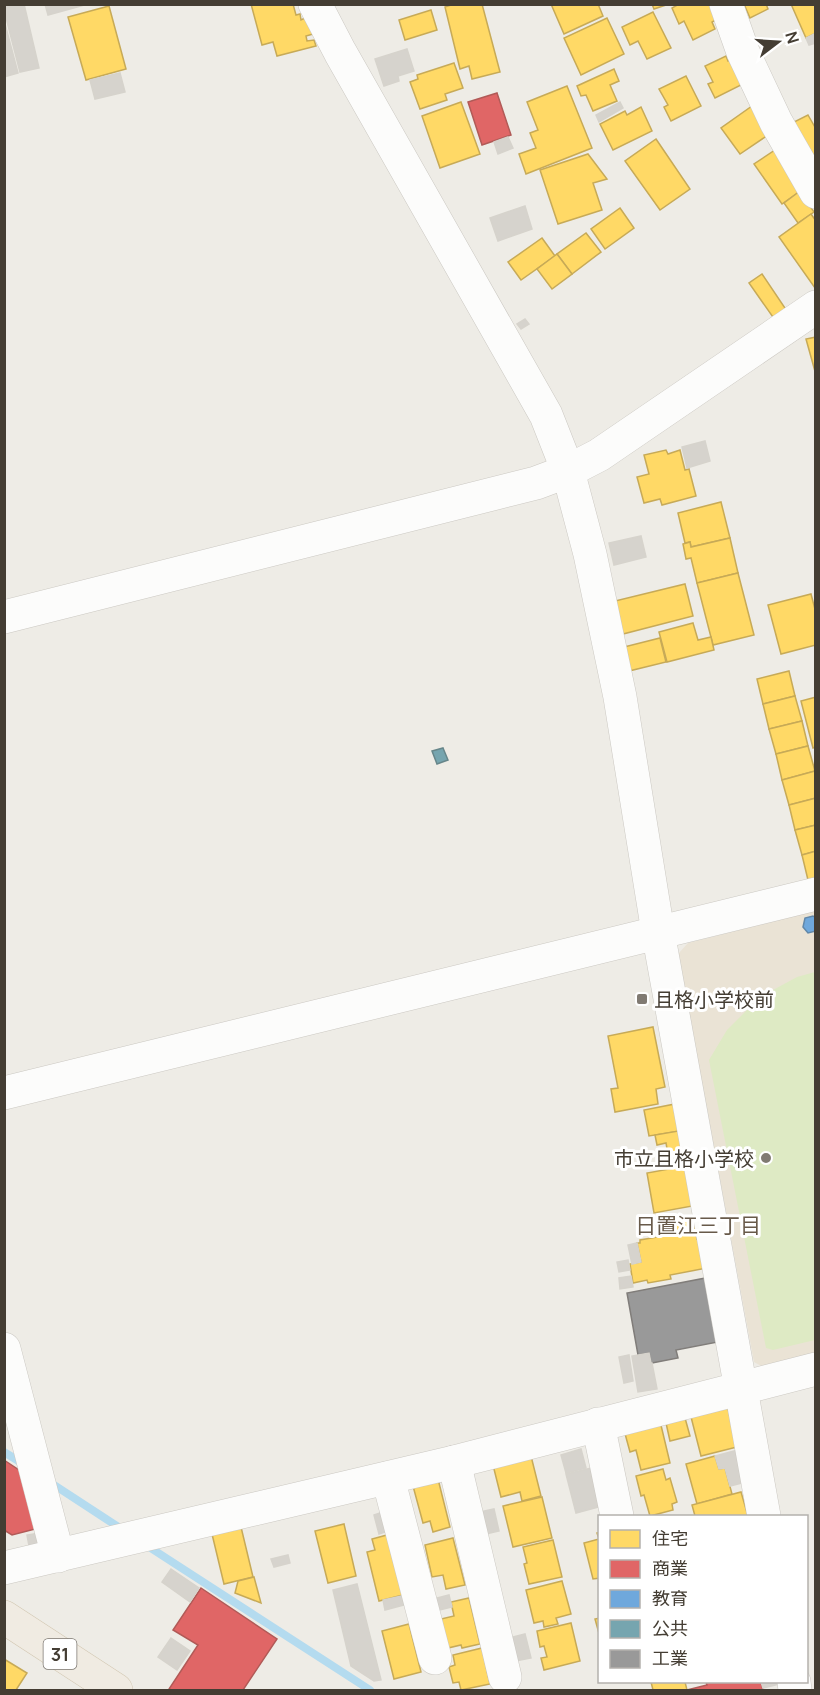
<svg xmlns="http://www.w3.org/2000/svg" width="820" height="1695" viewBox="0 0 820 1695" font-family="Manrope,'Noto Sans JP',sans-serif">
<rect width="100%" height="100%" fill="#eeece6"/>
<path fill="#eae3d5" d="M815 911V1361L772 1372 754 1362 678 954 688 943Z"/>
<path fill="#deeac4" d="M815 972V1340L773 1350 766 1348 709 1060 727 1030 760 997 797 977Z"/>
<g fill="#ffd966" stroke="#c7aa57" stroke-width="1.5">
<path d="M251 4H293L296 15 300 14 301 20 305 18 313 34 306 36 307 41 314 40 316 46 277 56 273 42 262 45Z"/>
<path d="M454 4H482L500 72 472 79 469 66 460 69 445 7Z"/>
<path d="M551 4H598L603 16 564 34Z"/>
<path d="M652 4H669L654 9Z"/>
<path d="M679 4H712L719 18 712 22 715 29 693 40 684 21 679 24 672 8Z"/>
<path d="M744 4H766L768 9 750 18Z"/>
<path d="M791 4H816V33L806 38Z"/>
<path d="M109 6 126 69 86 80 68 17Z"/>
<path d="M431 10 437 30 405 40 399 20Z"/>
<path d="M653 12 671 48 647 59 638 41 630 45 622 27Z"/>
<path d="M607 18 624 54 581 75 564 38Z"/>
<path d="M726 56 728 61 735 58 747 82 715 98 708 84 713 82 705 66Z"/>
<path d="M454 63 463 88 445 94 447 100 420 109 410 82 418 79 417 75Z"/>
<path d="M614 69 619 81 610 85 617 101 593 111 586 95 581 96 577 86Z"/>
<path d="M686 76 701 106 671 121 664 107 668 105 659 89Z"/>
<path d="M567 86 592 148 526 174 519 154 536 148 530 133 538 130 527 102Z"/>
<path d="M461 102 480 154 440 168 422 116Z"/>
<path d="M752 106 771 133 740 154 721 128Z"/>
<path d="M641 107 652 131 613 150 600 124 625 111 627 115Z"/>
<path d="M808 115 816 129V155L809 159 790 124Z"/>
<path d="M656 139 690 189 660 210 625 161Z"/>
<path d="M778 148 806 187 782 204 754 164Z"/>
<path d="M588 154 607 179 593 183 602 210 558 224 540 170Z"/>
<path d="M800 191 814 212 798 223 784 203Z"/>
<path d="M620 208 634 228 605 249 591 229Z"/>
<path d="M811 214 816 221 815 288 779 237Z"/>
<path d="M586 233 601 252 572 274 557 254Z"/>
<path d="M542 238 555 256 521 280 508 262Z"/>
<path d="M557 254 572 274 552 289 537 269Z"/>
<path d="M762 274 787 311 775 320 749 283Z"/>
<path d="M816 337V375L806 339Z"/>
<path d="M666 450 668 454 680 450 685 470 689 469 696 496 662 505 660 499 644 503 637 477 649 474 644 455Z"/>
<path d="M721 502 730 538 691 547 690 542 685 543 678 513Z"/>
<path d="M730 538 738 573 697 583 691 558 686 559 683 544 690 542 691 547Z"/>
<path d="M738 573 754 635 713 645 697 583Z"/>
<path d="M685 584 693 616 623 634 615 601Z"/>
<path d="M811 594 816 613V645L781 654 768 605Z"/>
<path d="M693 623 698 640 711 637 714 650 667 662 659 632Z"/>
<path d="M660 638 666 662 629 671 624 647Z"/>
<path d="M789 671 795 696 763 704 757 679Z"/>
<path d="M795 696 802 721 769 729 763 704Z"/>
<path d="M816 697V747L813 748 801 701Z"/>
<path d="M802 721 808 746 776 754 769 729Z"/>
<path d="M808 746 815 771 782 780 776 754Z"/>
<path d="M815 771 816 798 789 805 782 780Z"/>
<path d="M816 798V825L795 830 789 805Z"/>
<path d="M816 825V851L802 855 795 830Z"/>
<path d="M816 851V878L808 880 802 855Z"/>
<path d="M653 1027 665 1087 656 1089 658 1104 615 1112 611 1089 618 1088 608 1036Z"/>
<path d="M675 1104 680 1131 649 1136 644 1110Z"/>
<path d="M684 1130 688 1150 668 1154 666 1143 657 1145 655 1135Z"/>
<path d="M691 1165 698 1205 654 1213 647 1173Z"/>
<path d="M693 1216 697 1239 702 1238 707 1268 670 1275 671 1279 648 1283 647 1280 633 1283 630 1264 641 1262 637 1243H640V1240L658 1237 656 1223Z"/>
<path d="M727 1404 737 1447 701 1456 690 1413Z"/>
<path d="M685 1418 690 1436 670 1441 666 1423Z"/>
<path d="M660 1421 670 1463 641 1470 636 1450 630 1452 624 1430Z"/>
<path d="M531 1456 541 1496 522 1501 520 1492 501 1497 493 1465Z"/>
<path d="M715 1456 719 1469 725 1468 732 1494 697 1504 686 1464Z"/>
<path d="M663 1469 666 1480 670 1478 677 1502 672 1504 673 1510 650 1516 644 1495 641 1496 636 1476Z"/>
<path d="M438 1479 450 1527 433 1532 430 1521 423 1523 413 1486Z"/>
<path d="M741 1492 748 1516H695L692 1505Z"/>
<path d="M542 1497 552 1538 513 1547 503 1506Z"/>
<path d="M344 1524 356 1576 328 1583 315 1531Z"/>
<path d="M241 1527 253 1577 224 1584 212 1534Z"/>
<path d="M600 1532V1578L593 1579 584 1543 599 1539 597 1533Z"/>
<path d="M387 1535 403 1595 379 1601 367 1552 375 1550 372 1539Z"/>
<path d="M453 1538 465 1585 446 1589 443 1575 432 1577 425 1545Z"/>
<path d="M553 1540 562 1577 529 1584 524 1564 527 1563 523 1547Z"/>
<path d="M254 1577 261 1603 235 1593 238 1581Z"/>
<path d="M562 1581 571 1614 556 1618 558 1624 544 1627 543 1621 534 1623 526 1590Z"/>
<path d="M469 1598 480 1644 462 1648 461 1645 448 1648 441 1619 454 1616 451 1602Z"/>
<path d="M600 1618V1637L595 1619Z"/>
<path d="M571 1623 580 1661 544 1670 541 1658 547 1657 544 1646 540 1647 537 1631Z"/>
<path d="M409 1624 421 1672 394 1679 382 1631Z"/>
<path d="M482 1648 490 1684 461 1690 459 1682 453 1683 449 1667 455 1665 453 1655Z"/>
<path d="M4 1659 27 1673 16 1690H4Z"/>
<path d="M651 1682H685L687 1690H653Z"/>
</g>
<g fill="#e06666" stroke="#b15a57" stroke-width="1.5">
<path d="M497 93 511 135 482 145 468 102Z"/>
<path d="M4 1460 25 1474 39 1528 12 1535 4 1530Z"/>
<path d="M201 1588 277 1639 243 1690H172L169 1689 198 1645 173 1630Z"/>
<path d="M706 1682H761L763 1690H687L707 1685Z"/>
</g>
<path fill="#6fa8dc" stroke="#6288a9" stroke-width="1.5" d="M813 916 816 918V931L808 933 803 927 805 918Z"/>
<path fill="#76a5af" stroke="#67868a" stroke-width="1.5" d="M443 748 448 760 437 764 432 751Z"/>
<path fill="#999" stroke="#807d7a" stroke-width="1.5" d="M711 1277 723 1341 676 1350 678 1358 652 1363H651L649 1353 638 1355 627 1293Z"/>
<g fill="none" stroke-linecap="round" stroke-linejoin="round">
<g stroke="#b4dbef" stroke-width="8">
<path d="M4 1452 25 1465"/>
<path d="M48 1481 123 1530"/>
<path d="M146 1545 370 1690"/>
</g>
</g>
<g fill="#d6d3cd" stroke="#d6d3cc" stroke-width="1.5">
<path d="M4 4H24L39 68 20 72 4 10Z"/>
<path d="M45 4H88L48 15Z"/>
<path d="M4 20 18 73 4 77Z"/>
<path d="M816 33V43L809 45 806 38Z"/>
<path d="M407 49 414 71 398 76 399 81 384 86 375 59Z"/>
<path d="M120 73 125 92 95 99 90 80Z"/>
<path d="M620 102 623 108 599 122 596 115Z"/>
<path d="M508 137 513 148 498 154 494 142Z"/>
<path d="M525 206 532 229 498 241 490 218Z"/>
<path d="M525 319 529 324 521 329 517 324Z"/>
<path d="M705 441 710 461 687 468 682 447Z"/>
<path d="M641 536 646 557 614 565 609 543Z"/>
<path d="M637 1243 641 1262 632 1264 628 1245Z"/>
<path d="M628 1260 630 1270 619 1272 617 1262Z"/>
<path d="M631 1276 633 1287 620 1289 619 1278Z"/>
<path d="M649 1353 651 1363H652L657 1389 638 1392 632 1356Z"/>
<path d="M629 1355 633 1381 624 1383 619 1357Z"/>
<path d="M581 1449 586 1468 566 1473 561 1455Z"/>
<path d="M738 1450 746 1482 730 1486 725 1468 719 1469 715 1456Z"/>
<path d="M596 1467 606 1505 576 1513 566 1474Z"/>
<path d="M494 1509 499 1531 481 1535 475 1513Z"/>
<path d="M383 1512 388 1531 379 1534 374 1515Z"/>
<path d="M39 1533 42 1548 30 1551 27 1535Z"/>
<path d="M288 1555 290 1563 274 1567 271 1559Z"/>
<path d="M171 1569 199 1588 190 1602 162 1582Z"/>
<path d="M357 1584 381 1680 374 1681 351 1666 333 1590Z"/>
<path d="M449 1595 452 1607 435 1611 433 1599Z"/>
<path d="M402 1596 404 1605 385 1610 383 1600Z"/>
<path d="M525 1634 531 1658 511 1662 505 1639Z"/>
<path d="M171 1638 190 1651 177 1670 158 1657Z"/>
<path d="M761 1682H782L783 1683 763 1688Z"/>
</g>
<g fill="none" stroke-linecap="round" stroke-linejoin="round">
<g stroke="#cbc8c2" stroke-width="34">
<g id="minor">
<path d="M315 4 340 52 546 415 568 471 590 554 620 697 658 932 764 1516"/>
<path d="M726 4 743 52 776 122 816 192"/>
<path d="M4 617 536 483 568 471 599 455 816 307"/>
<path d="M4 1093 816 894"/>
<path d="M4 1349 58 1556"/>
<path d="M598 1424 617 1516"/>
<path d="M454 1462 505 1677"/>
<path d="M388 1478 435 1658"/>
<path d="M4 1568 454 1462 816 1369"/>
<path d="M794 1682 795 1690"/>
</g>
</g>
<g stroke="#d2c7b2" stroke-width="34">
<path id="major" d="M4 1617 116 1690"/>
</g>
<use href="#minor" stroke="#fcfcfb" stroke-width="33"/>
<use href="#major" stroke="#f0ebe2" stroke-width="33"/>
</g>
<g fill="#807a72" stroke="#fff" stroke-width="2">
<rect x="636" y="993" width="12" height="12" rx="3"/>
<circle cx="766" cy="1158" r="6"/>
</g>
<g text-anchor="middle" dominant-baseline="central" stroke-width="6" stroke-linejoin="round" paint-order="stroke">
<rect fill="#fff" stroke="#7c7770" stroke-width="1.5" x="43.5" y="1639" width="33" height="30" rx="4.5"/>
<g font-size="18" font-weight="bold" fill="#443d33">
<text x="60" y="1654">31</text>
</g>
<g font-size="20" fill="#443d33" stroke="#fff" text-anchor="start">
<text x="654" y="999">且格小学校前</text>
<text x="754" y="1158" text-anchor="end">市立且格小学校</text>
</g>
<g font-size="21" fill="#685a4a" stroke="#fff">
<text x="698" y="1225">日置江三丁目</text>
</g>
</g>
<rect width="820" height="1695" fill="none" stroke="#443d33" stroke-width="12"/>
<rect x="598" y="1515" width="210" height="168" fill="#ffffff" stroke="#b4b1ad" stroke-width="1.5"/>
<rect x="610" y="1530" width="30" height="18" fill="#ffd966" stroke="#b4b1ad" stroke-width="1.5"/>
<text x="652" y="1545" font-size="18" fill="#443d33">住宅</text>
<rect x="610" y="1560" width="30" height="18" fill="#e06666" stroke="#b4b1ad" stroke-width="1.5"/>
<text x="652" y="1575" font-size="18" fill="#443d33">商業</text>
<rect x="610" y="1590" width="30" height="18" fill="#6fa8dc" stroke="#b4b1ad" stroke-width="1.5"/>
<text x="652" y="1605" font-size="18" fill="#443d33">教育</text>
<rect x="610" y="1620" width="30" height="18" fill="#76a5af" stroke="#b4b1ad" stroke-width="1.5"/>
<text x="652" y="1635" font-size="18" fill="#443d33">公共</text>
<rect x="610" y="1650" width="30" height="18" fill="#999999" stroke="#b4b1ad" stroke-width="1.5"/>
<text x="652" y="1665" font-size="18" fill="#443d33">工業</text>
<g transform="translate(778 42) rotate(73)" stroke="#ffffff" stroke-width="4.5" paint-order="stroke">
<path d="M0-4.5L10 22L0 15L-10 22Z" fill="#443d33"/>
<text y="-9" font-size="16" font-weight="bold" text-anchor="middle" fill="#443d33">N</text>
</g>
</svg>
